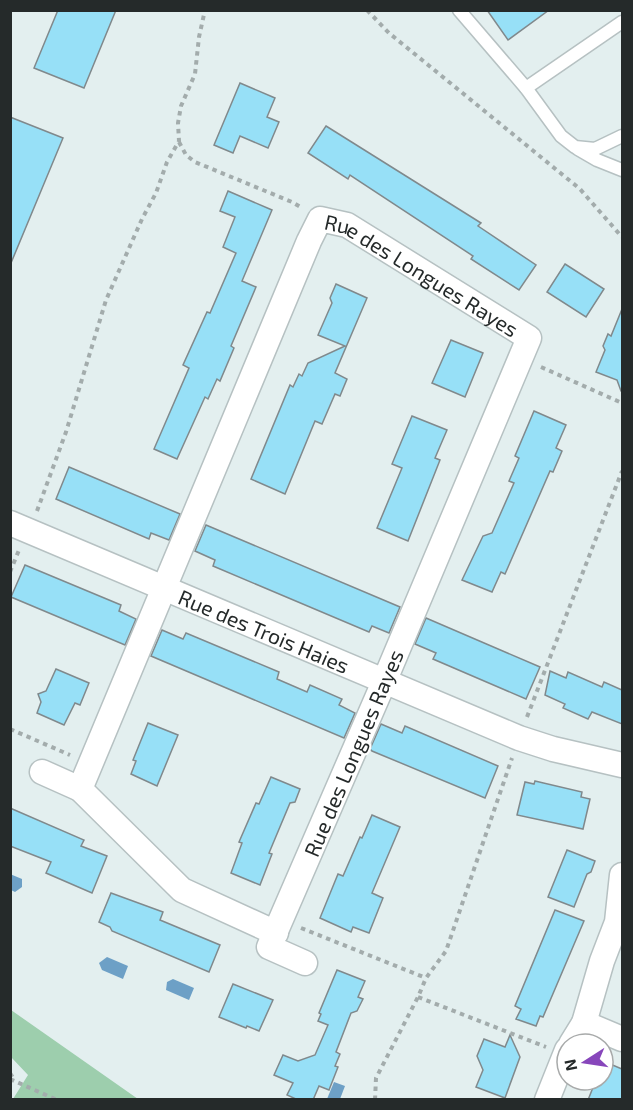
<svg xmlns="http://www.w3.org/2000/svg" width="633" height="1110" viewBox="0 0 633 1110" font-family="'Exo 2',sans-serif">
<rect width="100%" height="100%" fill="#e3efef"/>
<path fill="#9dcead" d="M10 1010H11L138 1099H13L28 1075 11 1057Z"/>
<g fill="#6da0c6">
<path d="M10 874 22 879V887L15 892 11 890Z"/>
<path d="M107 957 128 966 123 979 102 970 99 963Z"/>
<path d="M173 979 194 988 189 1000 166 990 167 982Z"/>
<path d="M334 1082 345 1086 340 1099H327Z"/>
</g>
<g fill="#97e0f7" stroke="#80898c" stroke-width="1.5">
<path d="M58 10H116L84 88 34 68Z"/>
<path d="M487 10H549L508 40Z"/>
<path d="M240 83 275 98 267 117 279 122 268 148 240 136 233 153 214 145Z"/>
<path d="M10 117 63 138 11 263H10Z"/>
<path d="M326 126 481 223 478 226 536 265 519 290 471 259 473 256 350 175 348 179 308 153Z"/>
<path d="M228 191 272 210 242 281 256 287 231 346 234 348 220 381 217 379 208 399 205 397 177 459 154 449 189 368 183 365 207 312 210 313 236 253 223 247 235 217 220 211Z"/>
<path d="M565 264 604 289 586 317 547 292Z"/>
<path d="M336 284 367 298 335 373 347 379 340 396 335 394 322 424 315 421 285 494 251 479 290 385 293 387 299 374 302 376 308 363 345 346 318 335 332 303 330 298Z"/>
<path d="M622 309V391H621L617 380 596 372 605 350 603 346 608 334 611 336Z"/>
<path d="M451 340 483 353 465 397 432 383Z"/>
<path d="M534 411 566 425 556 448 562 451 553 472 550 471 505 574 501 572 492 592 462 580 483 536 492 533 514 483 509 481 519 458 515 456Z"/>
<path d="M412 416 447 430 435 458 440 460 408 541 377 528 402 468 392 464Z"/>
<path d="M69 467 180 514 169 540 151 533 149 539 56 499Z"/>
<path d="M206 525 400 607 389 633 372 626 369 632 213 566 215 560 195 551Z"/>
<path d="M25 565 121 605 119 611 136 619 125 645 11 597Z"/>
<path d="M426 618 540 667 526 699 433 659 436 653 415 644Z"/>
<path d="M162 630 183 639 186 633 279 672 277 679 307 692 310 685 342 699 339 705 355 713 344 738 151 656Z"/>
<path d="M56 669 89 683 80 705 75 703 64 725 37 713 41 702 38 694 46 691Z"/>
<path d="M550 671 566 678 568 672 602 687 604 682 622 690V724L592 712 588 719 563 708 565 704 545 695Z"/>
<path d="M148 723 178 735 157 786 131 774 136 761 133 760Z"/>
<path d="M381 724 402 733 405 726 498 766 485 798 372 751 370 749Z"/>
<path d="M271 777 300 789 295 802 290 803 269 853 272 854 260 885 231 873 242 843 239 842 256 803 259 804Z"/>
<path d="M535 781 582 792 581 797 590 799 583 829 517 815 525 782 534 784Z"/>
<path d="M10 808 84 840 81 846 107 856 92 893 46 873 51 862 10 846Z"/>
<path d="M372 815 400 827 372 893 383 898 369 933 353 927 351 932 320 918 338 874 343 876 360 837 362 838Z"/>
<path d="M567 850 595 861 591 872 587 874 574 907 548 897Z"/>
<path d="M111 893 163 912 160 920 220 945 209 972 112 931 110 927 99 922Z"/>
<path d="M555 910 584 921 543 1017 540 1016 536 1026 516 1019 521 1009 515 1006Z"/>
<path d="M337 970 365 981 358 997 363 999 357 1011 351 1013 336 1052 340 1054 335 1066 338 1067 329 1090 319 1086 313 1100H298L287 1095 293 1083 274 1075 283 1055 298 1061 315 1055 328 1025 318 1021 321 1014 319 1013Z"/>
<path d="M233 984 273 1000 259 1031 247 1026 246 1028 219 1017Z"/>
<path d="M510 1035 520 1057 505 1098 476 1087 483 1070 477 1056 484 1039 505 1047Z"/>
<path d="M603 1061 622 1069V1100H588L596 1080H603Z"/>
</g>
<g fill="none" stroke-linecap="round" stroke-linejoin="round">
<g stroke="#b6c1c2" stroke-width="15">
<g id="lane">
<path d="M459 10 526 88 561 136 575 147 595 149 622 136"/>
<path d="M526 88 622 22"/>
<path d="M578 149 597 160 622 170"/>
</g>
</g>
<g stroke="#b6c1c2" stroke-width="27">
<g id="street">
<path id="s1" d="M10 523 519 738 553 749 622 765"/>
<path d="M42 772 80 789 182 890 276 933"/>
<path id="s2" d="M80 789 309 241 320 219 347 225 529 338 384 682 269 947 305 963"/>
<path d="M584 1023 622 1039"/>
<path d="M571 1044 584 1023 602 961 617 922 622 875"/>
<path d="M547 1100 567 1050"/>
</g>
</g>
<g stroke="#a3acac" stroke-width="4" stroke-dasharray="4.5 4.5" stroke-linecap="butt">
<path d="M367 10 389 33 580 189 622 237"/>
<path d="M179 142 186 155 195 162 292 202 302 208"/>
<path d="M541 367 622 403"/>
<path d="M37 511 66 432 106 300 142 219 156 193 167 162 179 141 178 123 181 106 195 74 199 37 205 10"/>
<path d="M10 572 19 550"/>
<path d="M527 717 622 471"/>
<path d="M10 729 70 755"/>
<path d="M301 928 426 978"/>
<path d="M418 997 546 1047"/>
<path d="M10 1073 14 1079"/>
<path d="M10 1079 57 1100"/>
<path d="M375 1100 376 1078 418 997 426 978 446 951 512 758"/>
</g>
<use href="#lane" stroke="#fff" stroke-width="12"/>
<use href="#street" stroke="#fff" stroke-width="24"/>
</g>
<g text-anchor="middle" dominant-baseline="central" stroke-width="4.5" stroke-linejoin="round" paint-order="stroke">
<g font-size="21" fill="#252a2a" stroke="#fff">
<text stroke="none"><textPath href="#s2" startOffset="735">Rue des Longues Rayes</textPath></text>
<text stroke="none"><textPath href="#s1" startOffset="276">Rue des Trois Haies</textPath></text>
<text transform="translate(353 753) rotate(-67)">Rue des Longues Rayes</text>
</g>
</g>
<rect width="633" height="1110" fill="none" stroke="#252a2a" stroke-width="24"/>
<g transform="translate(585 1062) rotate(258)"><circle r="28" fill="#ffffff" stroke="#a8aaaa" stroke-width="1.5"/>
<path d="M0-4.5L10 22L0 15L-10 22Z" fill="#8746bb"/>
<text y="-9" font-size="16" font-weight="bold" text-anchor="middle" fill="#252a2a">N</text>
</g>
</svg>
